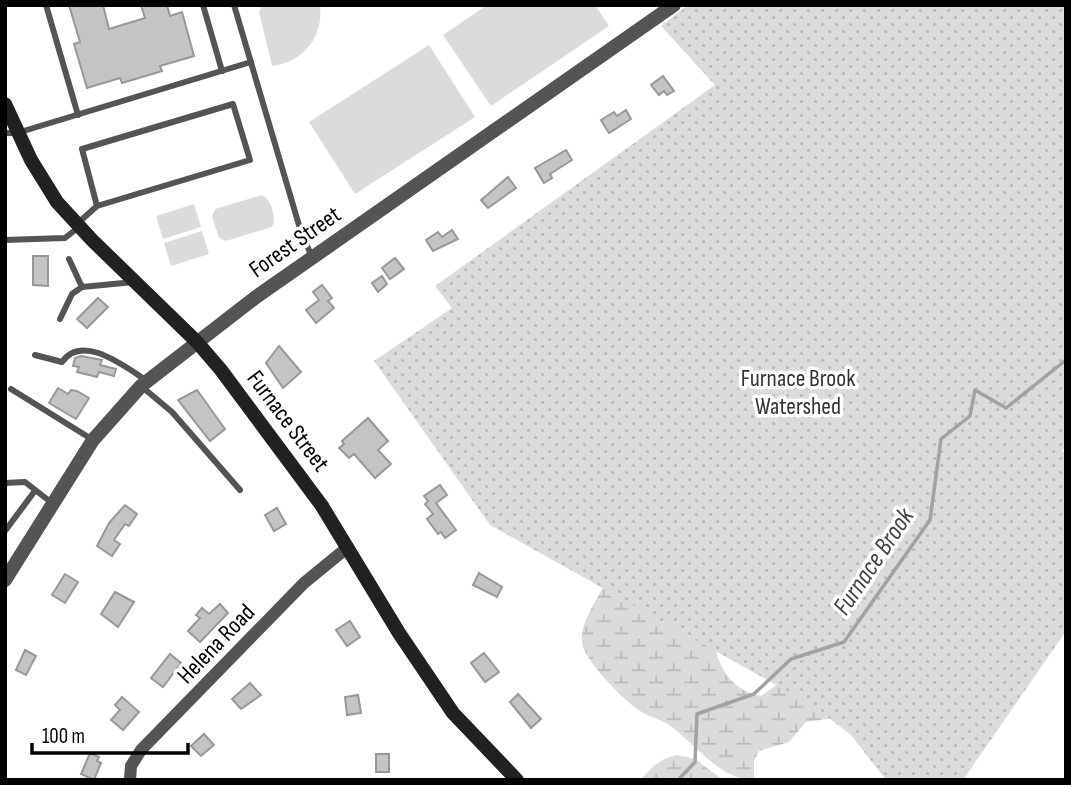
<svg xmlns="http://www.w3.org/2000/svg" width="1071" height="785" viewBox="0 0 1071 785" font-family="'Sofia Sans Condensed',sans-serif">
<defs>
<pattern id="wetland-marsh" width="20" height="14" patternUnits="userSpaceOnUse" patternTransform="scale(1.75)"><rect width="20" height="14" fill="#dbdbdb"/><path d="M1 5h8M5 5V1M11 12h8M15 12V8" fill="none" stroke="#bababa"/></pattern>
<pattern id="park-dots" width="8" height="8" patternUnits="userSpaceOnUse" patternTransform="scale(1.75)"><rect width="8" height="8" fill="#dbdbdb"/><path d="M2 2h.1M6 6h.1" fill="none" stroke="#bababa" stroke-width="1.8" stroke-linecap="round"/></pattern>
</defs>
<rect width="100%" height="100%" fill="#fff"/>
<g fill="#dbdbdb">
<path d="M262 5H320C324 37 303 62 272 66L259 12Z"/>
<path d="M487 5H595L609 26 491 106 443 35Z"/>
<path d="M429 45 475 117 355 194 309 122Z"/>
<path d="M262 195C271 200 277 217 272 227L226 241 219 238 212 217 215 209Z"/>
<path d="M194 204 201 227 163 239 156 216Z"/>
<path d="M202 231 209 254 171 266 164 243Z"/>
</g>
<g fill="url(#wetland-marsh)">
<path d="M603 587 713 635C717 666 729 689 761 696L801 668 834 718 806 722 789 742 759 751 754 761V780C719 780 695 743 669 725 660 719 649 717 640 711 625 702 588 663 583 647 577 627 595 604 603 587Z"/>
<path d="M677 755 695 759 723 780H641C651 767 661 758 677 755Z"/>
</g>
<path fill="url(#park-dots)" d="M688 5H1066V445L1062 451 1066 453V631L963 780H886L851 735 812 705 490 525 374 361 452 308 435 286 715 85 661 26Z"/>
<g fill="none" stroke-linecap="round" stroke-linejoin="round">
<path stroke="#a2a2a2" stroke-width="3.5" d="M678 780 695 762 697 714 754 694 791 659 844 642 930 520 941 439 970 416 975 390 1006 408 1066 360"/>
</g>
<g fill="#c4c4c4" stroke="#989898" stroke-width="2">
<path d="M69 5H103L109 29 145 18 141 5H167L170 16 182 12 194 56 160 66 162 71 122 83 120 78 87 88 74 44 80 42Z"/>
<path d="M663 76 674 91 667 95 664 91 659 95 651 85Z"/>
<path d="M626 110 631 119 609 133 601 120 614 112 617 116Z"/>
<path d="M566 150 572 160 550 174 552 178 544 183 535 168Z"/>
<path d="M508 177 516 188 488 208 481 200Z"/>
<path d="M452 230 458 239 433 251 426 240 438 232 442 237Z"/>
<path d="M33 256H48V286L33 285Z"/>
<path d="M395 258 404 269 390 279 382 268Z"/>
<path d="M382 276 387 284 378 292 372 283Z"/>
<path d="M322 285 332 298 328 301 334 308 316 323 306 310 319 300 313 292Z"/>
<path d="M98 298 108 307 87 328 77 319Z"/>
<path d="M279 346 301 372 283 388 266 363Z"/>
<path d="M81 356 102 360 100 365 116 369 114 376 99 372 97 377 77 372 79 367 73 366 75 358Z"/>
<path d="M58 388 68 394 71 390 77 391 89 398 76 419 49 403Z"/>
<path d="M197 390 225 429 210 441 178 400Z"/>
<path d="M368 418 388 441 378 450 391 464 375 478 354 454 349 458 339 448 344 444 342 441Z"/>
<path d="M440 485 447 495 436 503 456 530 445 538 441 532 438 534 427 519 433 514 425 504 428 501 424 496Z"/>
<path d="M125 505 137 514 129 526 125 524 114 540 120 544 112 556 97 546 109 523Z"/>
<path d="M277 508 286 524 274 531 265 515Z"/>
<path d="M479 573 502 587 497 597 473 585Z"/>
<path d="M65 574 78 582 65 603 52 595Z"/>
<path d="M115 592 134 602 118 627 101 614Z"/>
<path d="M220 604 228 613 200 642 188 631 200 618 196 615 202 608 209 614Z"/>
<path d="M350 621 360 637 347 646 336 630Z"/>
<path d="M25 650 36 656 26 675 16 670Z"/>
<path d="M484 653 499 672 485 682 471 663Z"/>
<path d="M170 654 181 663 163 687 151 678Z"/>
<path d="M250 683 261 695 241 709 232 699Z"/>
<path d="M518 694 541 719 531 728 510 702Z"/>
<path d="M358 695 361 713 347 715 345 697Z"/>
<path d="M122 697 139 712 123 730 111 720 120 710 115 705Z"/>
<path d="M204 734 214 745 201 756 191 746Z"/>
<path d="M90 753 99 757 97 761 101 763 94 780 81 774Z"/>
<rect x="376" y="754" width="13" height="18"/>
</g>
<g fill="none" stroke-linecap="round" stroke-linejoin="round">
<g stroke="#545454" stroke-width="6">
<path d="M46 5 78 115"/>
<path d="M203 5 222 71"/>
<path d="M234 5 301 232 312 257"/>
<path d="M5 133H17L251 62"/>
<path d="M78 223 97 206 250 160 233 104 82 149 97 206"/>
<path d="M5 240 65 238 79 227"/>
<path d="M69 259 82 287 134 282"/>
<path d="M60 319 72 294 82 287"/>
<path d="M35 355 62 362C82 333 124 366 146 380"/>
<path d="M141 386 172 412 240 490"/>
<path d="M11 389 93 440"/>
<path d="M5 483 25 482 52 503"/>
<path d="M5 531 34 492"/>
</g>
<path stroke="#545454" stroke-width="12" d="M130 780 131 766 141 750 304 583 348 547"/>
<path stroke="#545454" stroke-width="14" d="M5 580 93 440 141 386 256 297 674 5"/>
<path stroke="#212121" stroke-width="14" d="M5 104 31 160 57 202 92 240 197 342 221 370 322 506 399 633 453 713 517 780"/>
</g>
<g text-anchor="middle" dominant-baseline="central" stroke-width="7" stroke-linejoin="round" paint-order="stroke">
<g font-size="24" fill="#000" stroke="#fff">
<text transform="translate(295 242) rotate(-35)">Forest Street</text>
<text transform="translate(288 421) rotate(53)">Furnace Street</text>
<text transform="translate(216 644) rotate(-46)">Helena Road</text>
</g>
<g font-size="24" fill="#323232" stroke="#fff">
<text x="798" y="378">Furnace Brook<tspan x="798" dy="28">Watershed</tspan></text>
</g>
<g font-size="26" font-style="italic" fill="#434343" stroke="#fff">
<text transform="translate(874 562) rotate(-56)">Furnace Brook</text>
</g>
</g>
<rect width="1071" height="785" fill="none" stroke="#000000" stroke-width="14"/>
<path d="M32 743v10h156v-10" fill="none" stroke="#000000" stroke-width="3.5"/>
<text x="42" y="743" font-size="21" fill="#000000" stroke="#ffffff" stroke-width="5" paint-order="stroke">100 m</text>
</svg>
